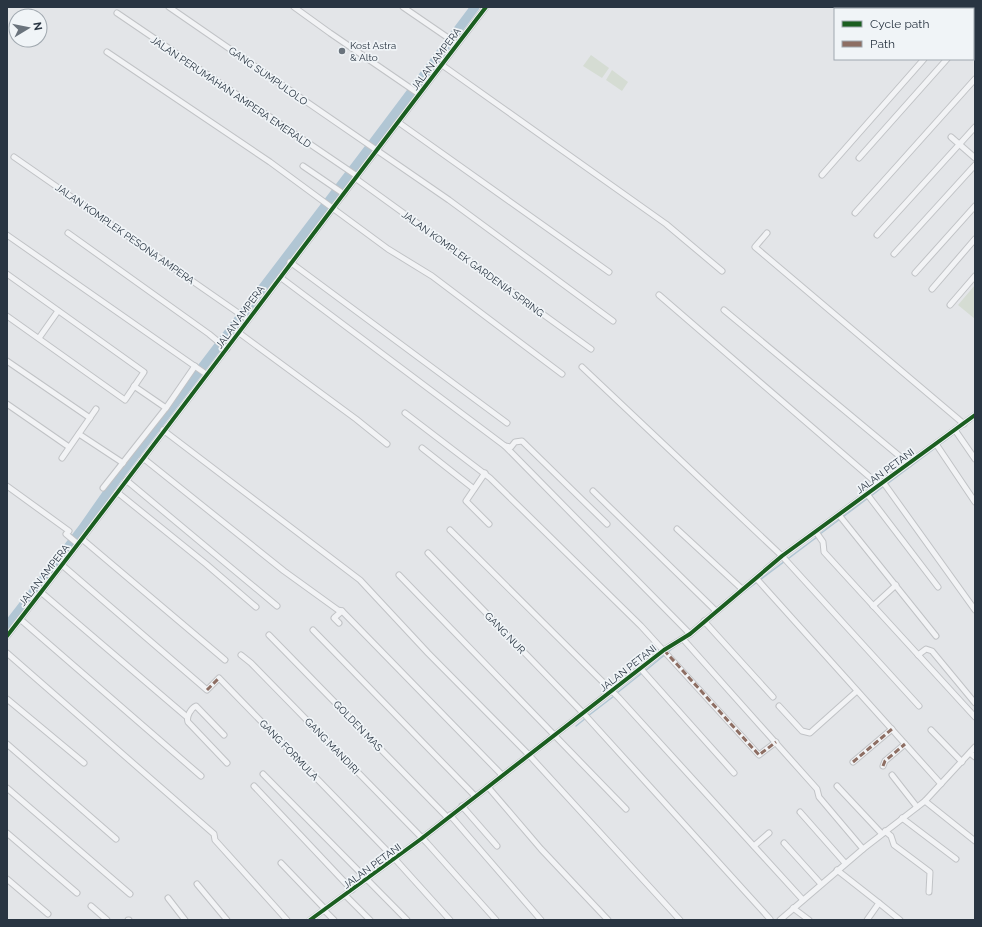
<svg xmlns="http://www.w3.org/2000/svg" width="982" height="927" viewBox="0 0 982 927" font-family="Raleway,sans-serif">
<rect width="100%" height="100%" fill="#e3e5e8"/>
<g fill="#d5dcd3">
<path d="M591 55 609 68 602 78 583 66Z"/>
<path d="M612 70 628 82 622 91 606 80Z"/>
<path d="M975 285V319L958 305Z"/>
</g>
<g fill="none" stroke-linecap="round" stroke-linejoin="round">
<g stroke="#b1c6d4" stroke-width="1.5">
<path d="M887 484 975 418"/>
<path d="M871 496 884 486"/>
<path d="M820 534 868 498"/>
<path d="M737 597 817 537"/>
<path d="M645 671 679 643"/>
<path d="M617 693 642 673"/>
<path d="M588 716 614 696"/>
<path d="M576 726 586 718"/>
</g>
<path stroke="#b1c6d4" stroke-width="9" d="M7 626 82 529 117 479 360 160 475 7"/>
<g stroke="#c1c3c6" stroke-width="7">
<g id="minor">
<path d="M169 7 449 200 613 321"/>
<path d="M294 7 330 33 419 94"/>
<path d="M403 7 457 44"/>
<path d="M850 9 852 7"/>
<path d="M918 9 920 7"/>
<path d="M967 9 969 7"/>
<path d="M117 13 357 176"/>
<path d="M973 31 975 29"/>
<path d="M107 52 270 162 388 249 432 276 562 374"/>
<path d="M442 65 666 224 722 271"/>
<path d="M398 122 609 272"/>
<path d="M951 137 975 158"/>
<path d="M14 157 247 319"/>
<path d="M859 158 947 59"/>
<path d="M303 166 344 194"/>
<path d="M822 175 924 59"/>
<path d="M355 178 591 349"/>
<path d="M855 213 975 79"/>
<path d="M68 233 209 334 227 349"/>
<path d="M767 233 755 247 964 424"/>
<path d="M7 235 206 374"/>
<path d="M877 235 975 127"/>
<path d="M894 254 975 165"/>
<path d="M290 262 507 423"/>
<path d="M915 273 975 206"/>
<path d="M7 274 144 372 125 400 7 316"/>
<path d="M280 277 505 446 511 447 515 442 522 441 607 524"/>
<path d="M932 289 975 239"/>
<path d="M659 295 879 485"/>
<path d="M950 305 975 276"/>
<path d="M724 310 909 464"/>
<path d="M238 332 356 419 387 444"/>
<path d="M39 338 58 311"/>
<path d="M7 361 90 418"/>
<path d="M582 367 782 556 919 706"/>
<path d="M134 386 166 408 195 366"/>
<path d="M7 404 69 447"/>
<path d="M405 413 490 478 641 626 759 755 776 742"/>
<path d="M163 430 360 580 428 653 529 755 680 920"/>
<path d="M955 430 975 459"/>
<path d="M79 434 123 463"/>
<path d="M936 444 975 502"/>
<path d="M505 446 690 634"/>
<path d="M422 448 474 489"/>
<path d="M62 458 96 409"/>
<path d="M143 458 284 571 338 610 342 611 502 775"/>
<path d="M485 473 466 501 489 524"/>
<path d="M126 480 277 606"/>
<path d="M883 482 975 610"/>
<path d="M7 486 69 531 66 534 78 544"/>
<path d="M103 488 166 408"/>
<path d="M593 491 716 611"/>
<path d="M117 492 206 564 256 607"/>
<path d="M867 494 938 587"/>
<path d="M839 515 936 636"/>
<path d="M677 529 742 589"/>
<path d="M450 530 619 698 803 900"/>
<path d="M816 532 823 542 824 552 975 717"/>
<path d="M82 539 225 660"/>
<path d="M428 553 585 715 770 919"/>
<path d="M62 565 207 690 219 678 395 859 450 920"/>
<path d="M399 575 626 809"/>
<path d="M756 578 941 784"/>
<path d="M42 593 187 717"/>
<path d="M873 606 896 585"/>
<path d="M20 619 201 776"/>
<path d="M704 621 773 697"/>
<path d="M339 623 334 618 342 611"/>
<path d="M313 630 475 796"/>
<path d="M269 635 447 817"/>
<path d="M7 636C169 428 325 216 486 7"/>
<path d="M683 639 817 789 819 797 863 849"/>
<path d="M7 653 214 834 215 840 287 920"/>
<path d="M241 655 251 663 427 843 496 920"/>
<path d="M918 655 926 649 932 651 975 703"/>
<path d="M641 669 734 773"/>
<path d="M7 699 84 763"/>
<path d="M779 706 802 731 810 733 857 691"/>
<path d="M931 730 962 762"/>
<path d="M224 735 196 706C191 708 186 717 188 722L227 763"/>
<path d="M7 744 116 839"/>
<path d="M970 753 975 757"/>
<path d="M853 762 892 729"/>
<path d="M883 766 885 761 905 744"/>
<path d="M263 774 407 920"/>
<path d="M892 775 917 807"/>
<path d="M254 786 352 890"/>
<path d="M837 786 882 834"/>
<path d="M488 787 541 849 608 920"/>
<path d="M7 788 130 894"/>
<path d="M925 801 975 841"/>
<path d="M462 806 497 846"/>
<path d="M800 812 845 863"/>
<path d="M450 815 541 920"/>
<path d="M902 818 956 859"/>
<path d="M885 831 891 836 894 845 930 872 929 892"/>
<path d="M7 833 77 893"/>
<path d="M784 843 821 884"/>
<path d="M754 846 769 833"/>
<path d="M281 863 325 909"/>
<path d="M837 870 879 903 867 920"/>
<path d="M7 879 48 914"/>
<path d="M197 884 227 920"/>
<path d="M345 895 370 920"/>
<path d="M168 898 185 920"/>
<path d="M879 903 900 920"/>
<path d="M91 906 107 920"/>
<path d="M793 908 809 920"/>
<path d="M324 910 334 920"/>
<path d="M128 920H129"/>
<path d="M310 920 421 839 664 650 690 634 782 556 975 415"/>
<path d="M780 920 863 849 925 801 975 747"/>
</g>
</g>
<use href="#minor" stroke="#f2f3f5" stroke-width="5"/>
<g stroke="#8d6e63" stroke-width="3" stroke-dasharray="6 3" stroke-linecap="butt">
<path d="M850 9 852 7"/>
<path d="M664 650 759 755 776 742"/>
<path d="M207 690 219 678"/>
<path d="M853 762 892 729"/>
<path d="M883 766 885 761 905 744"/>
</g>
<g stroke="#f0f4f7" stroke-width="6">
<g id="cycleway">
<path d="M7 636C169 428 325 216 486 7"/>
<path d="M310 920 421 839 664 650 690 634 782 556 975 415"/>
</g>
</g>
<use href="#cycleway" stroke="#1b5e20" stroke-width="4"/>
</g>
<circle fill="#6a737c" stroke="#f0f4f7" stroke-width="1.5" cx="342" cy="51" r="4"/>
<g text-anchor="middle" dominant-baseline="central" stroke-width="3.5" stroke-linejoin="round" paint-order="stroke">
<g font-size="10" fill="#293542" stroke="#f0f4f7" text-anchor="start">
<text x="350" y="45">Kost Astra<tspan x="350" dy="12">&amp; Alto</tspan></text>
</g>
<g font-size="10" fill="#293542" stroke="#f0f4f7">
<text transform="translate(436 59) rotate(-53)">JALAN AMPERA</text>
<text transform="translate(268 76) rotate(35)">GANG SUMPULOLO</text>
<text transform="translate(231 92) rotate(34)">JALAN PERUMAHAN AMPERA EMERALD</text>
<text transform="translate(125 234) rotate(35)">JALAN KOMPLEK PESONA AMPERA</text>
<text transform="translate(473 264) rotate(36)">JALAN KOMPLEK GARDENIA SPRING</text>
<text transform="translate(240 317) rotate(-54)">JALAN AMPERA</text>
<text transform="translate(885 471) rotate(-36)">JALAN PETANI</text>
<text transform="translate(44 575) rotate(-52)">JALAN AMPERA</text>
<text transform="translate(505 633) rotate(46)">GANG NUR</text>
<text transform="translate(628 668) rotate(-38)">JALAN PETANI</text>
<text transform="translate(358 726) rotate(46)">GOLDEN MAS</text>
<text transform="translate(332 746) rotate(46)">GANG MANDIRI</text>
<text transform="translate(289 750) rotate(46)">GANG FORMULA</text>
<text transform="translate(372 866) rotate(-36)">JALAN PETANI</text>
</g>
</g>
<rect width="982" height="927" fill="none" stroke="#293542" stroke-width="16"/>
<rect x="834" y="8" width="140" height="52" fill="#f0f4f7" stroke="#a0a8af"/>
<rect x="842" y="21" width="20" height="6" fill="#1b5e20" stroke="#a0a8af"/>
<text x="870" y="28" font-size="12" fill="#293542">Cycle path</text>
<rect x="842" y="41" width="20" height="6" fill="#8d6e63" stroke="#a0a8af"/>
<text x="870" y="48" font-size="12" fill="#293542">Path</text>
<g transform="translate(28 28) rotate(80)"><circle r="19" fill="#f0f4f7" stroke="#a0a8af"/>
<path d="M0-3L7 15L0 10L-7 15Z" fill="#6a737c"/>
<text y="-6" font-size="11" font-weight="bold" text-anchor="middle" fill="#293542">N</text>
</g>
</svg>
